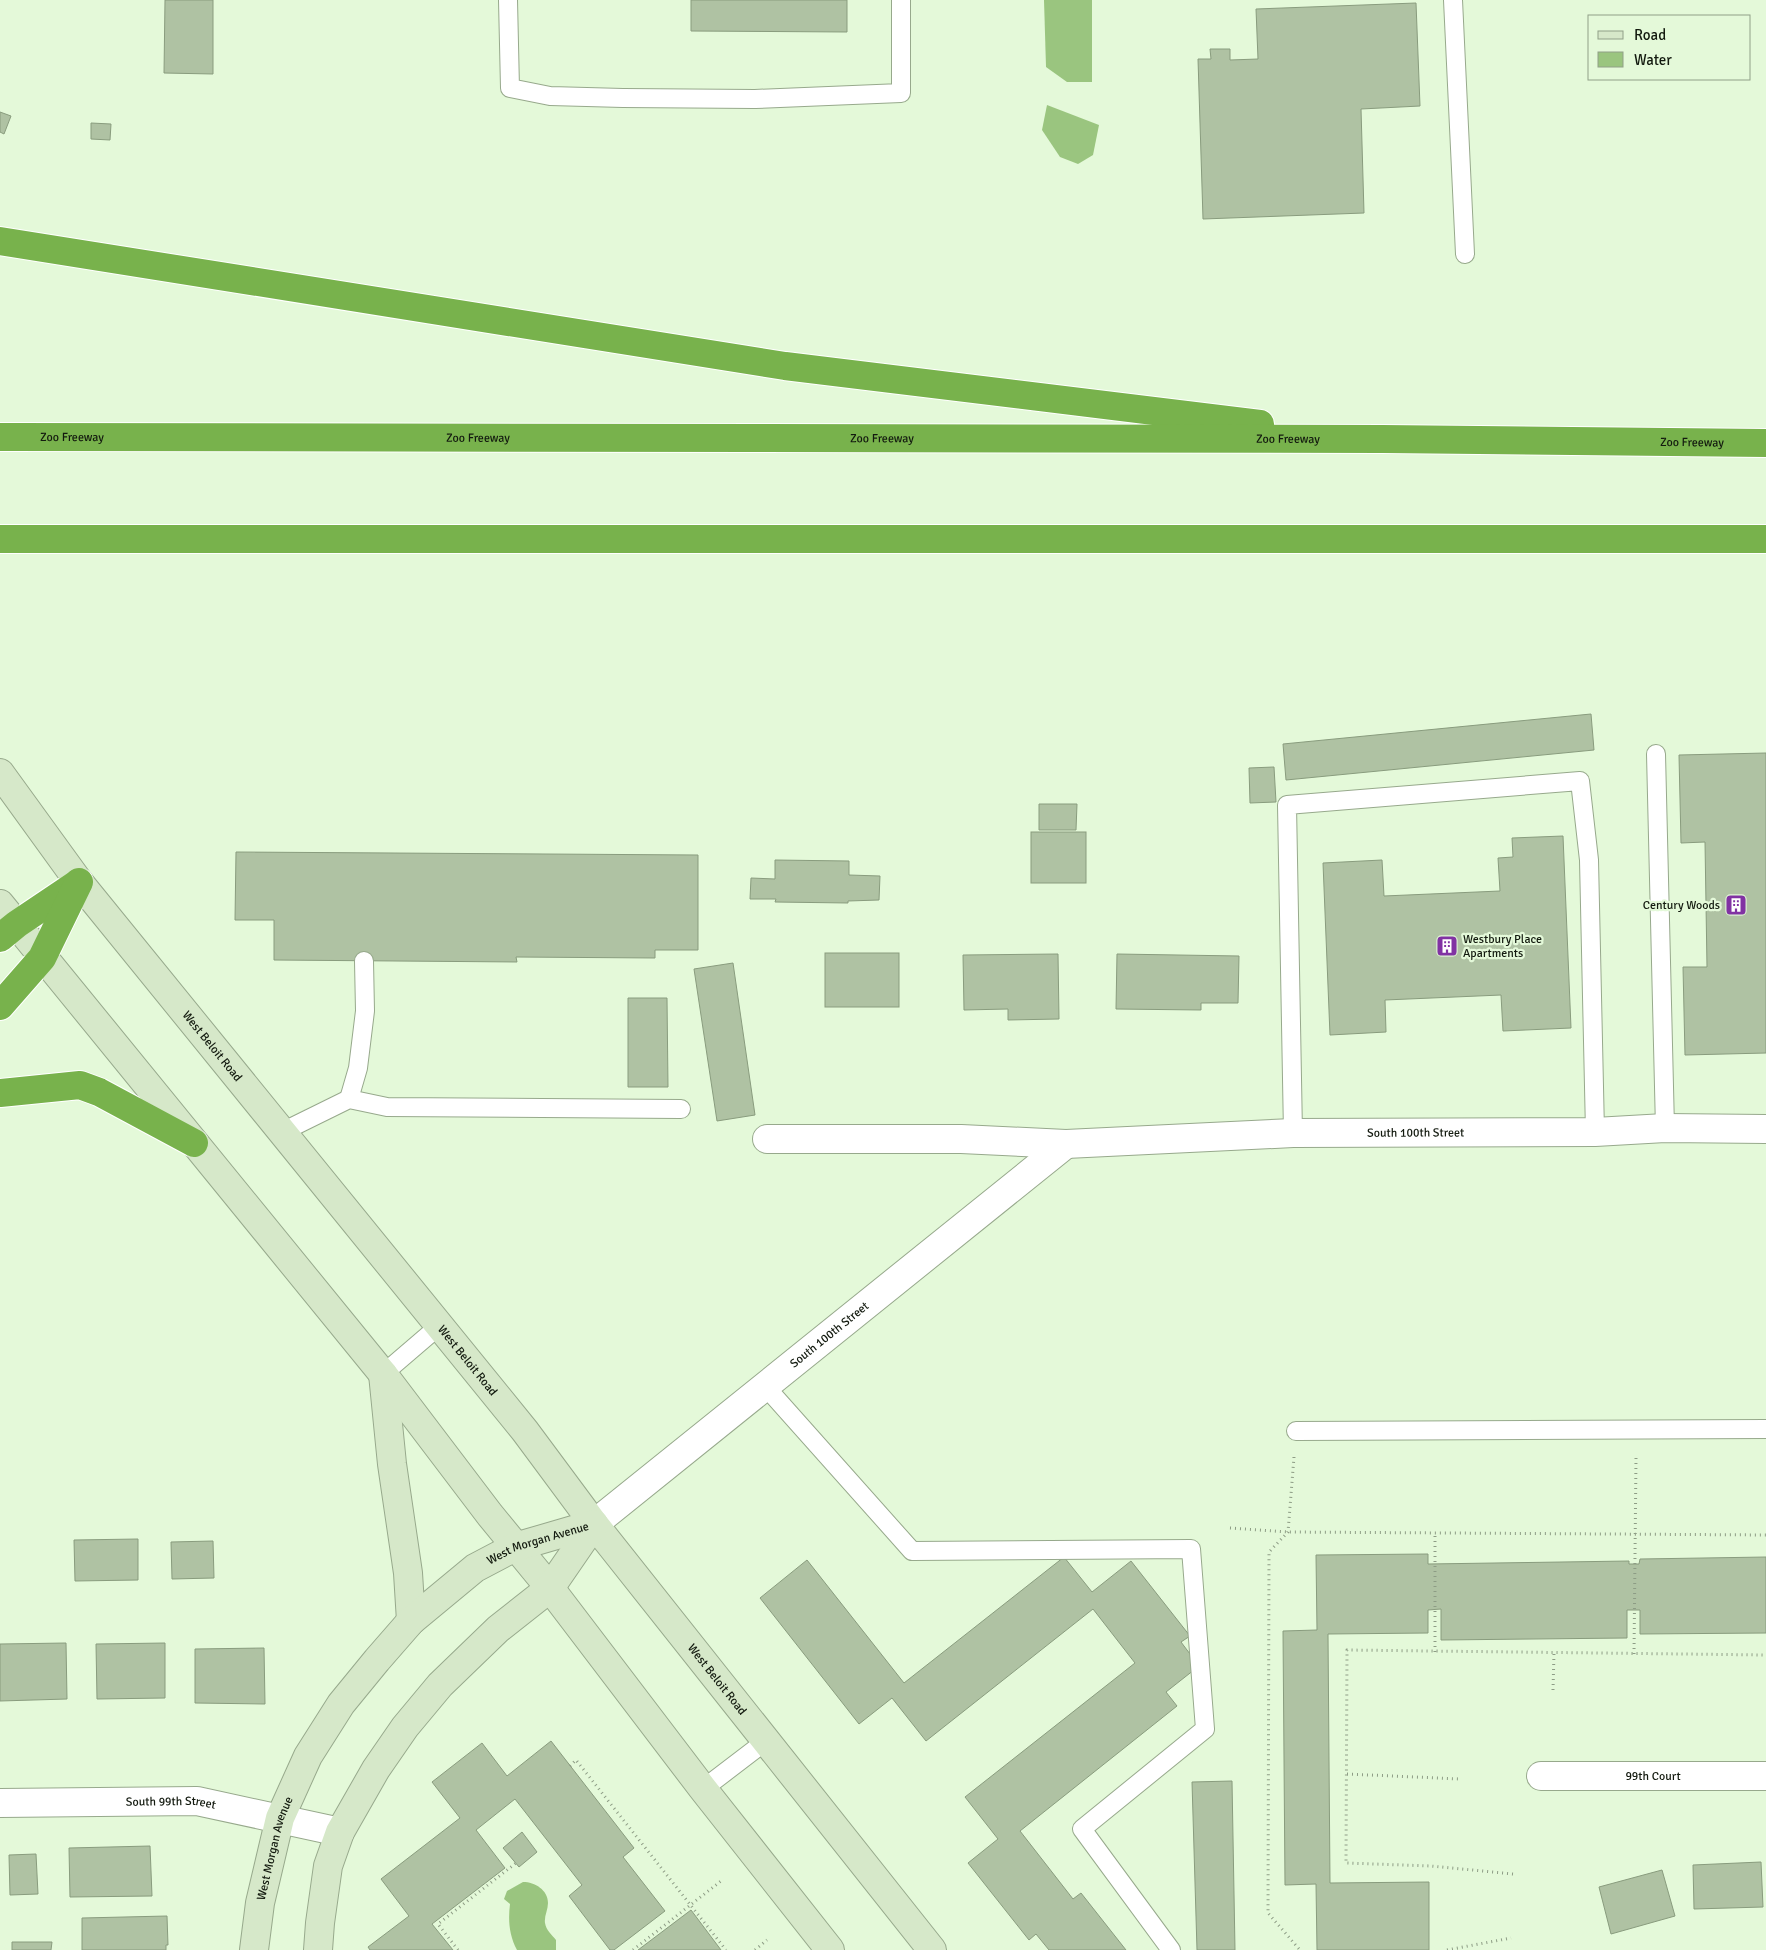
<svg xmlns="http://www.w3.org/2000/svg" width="1766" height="1950" viewBox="0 0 1766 1950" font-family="Signika,sans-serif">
<rect width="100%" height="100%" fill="#e4f9d9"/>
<g fill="#9ac57f">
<path d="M1044 0H1092V82H1067L1046 67Z"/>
<path d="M1047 105 1099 125 1093 155 1078 164 1060 157 1042 130Z"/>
<path d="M523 1882C535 1882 548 1890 548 1903 548 1910 544 1916 545 1923 546 1930 552 1935 556 1940V1950H517C509 1935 508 1920 510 1904L504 1899 507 1891Z"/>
</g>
<g fill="#afc2a3" stroke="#899c7e">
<path d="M165 0H213V74L164 73Z"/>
<path d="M691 0H847V32L691 31Z"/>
<path d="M1416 3 1420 106 1361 109 1364 213 1203 219 1198 59H1211L1210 49H1230V60L1258 59 1256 9Z"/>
<path d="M0 112 11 116 4 134 0 132Z"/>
<path d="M91 123 111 124 110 140 91 139Z"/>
<path d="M1591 714 1594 750 1286 780 1283 744Z"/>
<path d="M1766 753V1053L1685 1055 1683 967H1707L1705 842 1681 843 1679 755Z"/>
<path d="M1274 767 1276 802 1250 803 1249 768Z"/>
<path d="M1039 804H1077L1076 830H1039Z"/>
<rect x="1031" y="832" width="55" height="51"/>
<path d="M1563 836 1571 1028 1503 1031 1501 995 1385 1000 1386 1032 1330 1035 1323 863 1382 860 1384 896 1500 891 1498 858 1513 857 1512 838Z"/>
<path d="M236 852 698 855V950H655V958L516 957 517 962 274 960V920H235Z"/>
<path d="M775 860 849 861V875L880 876 879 900 848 901V903L775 902 776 899H750L751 878 775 879Z"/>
<rect x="825" y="953" width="74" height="54"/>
<path d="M1058 954 1059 1019 1008 1020V1009L964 1010 963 955Z"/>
<path d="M1117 954 1239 956 1238 1003H1201V1010L1116 1009Z"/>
<path d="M733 963 755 1115 717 1121 694 969Z"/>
<path d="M628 998H667L668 1087H628Z"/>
<path d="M138 1539V1580L75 1581 74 1540Z"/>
<path d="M213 1541 214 1578 172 1579 171 1542Z"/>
<path d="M1428 1554V1564L1629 1561V1564H1639L1640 1559 1766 1557V1633L1640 1634V1610H1627V1638L1441 1640V1609L1428 1610V1633L1328 1634 1330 1883 1429 1882V1950H1317L1316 1884 1285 1885 1283 1631 1317 1630 1316 1555Z"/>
<path d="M1064 1557 1092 1592 1131 1561 1190 1636 1181 1642 1199 1666 1166 1692 1177 1706 1020 1831 1073 1899 1081 1893 1126 1950H1049L1036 1934 1029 1940 968 1863 998 1839 965 1797 1135 1663 1093 1609 926 1741 892 1698 859 1724 760 1598 807 1560 904 1683Z"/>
<path d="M66 1643 67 1699 0 1701V1644Z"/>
<path d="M165 1643V1698L97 1699 96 1644Z"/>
<path d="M264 1648 265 1704 195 1703V1649Z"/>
<path d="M551 1741 634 1848 623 1857 665 1911 614 1950H610L569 1896 582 1885 515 1799 476 1830 505 1868 432 1924 453 1950H370L368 1947 409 1916 381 1879 460 1818 432 1782 482 1743 507 1776Z"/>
<path d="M1232 1781 1235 1950H1197L1192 1782Z"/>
<path d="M522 1832 537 1852 519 1867 503 1848Z"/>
<path d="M150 1846 152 1896 70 1897 69 1848Z"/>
<path d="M36 1854 38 1894 10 1895 9 1855Z"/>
<path d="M1761 1862 1763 1907 1694 1909 1693 1865Z"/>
<path d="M1662 1870 1675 1916 1611 1934 1599 1887Z"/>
<path d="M691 1910 721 1950H638Z"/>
<path d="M167 1916 168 1945H166V1950H82V1918Z"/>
<path d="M12 1942H52L51 1950H12Z"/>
</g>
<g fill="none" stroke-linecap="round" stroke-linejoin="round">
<g stroke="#97a98c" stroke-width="20">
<g id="lane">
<path d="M508 0 510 88 550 96 623 98 755 99 901 93V0"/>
<path d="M1453 0 1465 254"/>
<path d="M1656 754 1665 1128"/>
<path d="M349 1099 358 1068 365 1011 364 961"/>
<path d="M282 1132 349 1099 387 1107 681 1109"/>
<path d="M1293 1133 1287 805 1580 781 1589 860 1595 1132"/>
<path d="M383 1374 439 1326"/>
<path d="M765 1386 912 1551 1191 1549 1205 1729 1082 1829 1171 1950"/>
<path d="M1296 1431 1766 1429"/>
<path d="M703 1789 766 1741"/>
</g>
</g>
<g stroke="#97a98c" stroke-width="30">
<g id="street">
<path id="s1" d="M767 1139H961L1066 1144 1293 1133 1595 1132 1665 1128 1766 1129"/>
<path id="s2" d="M594 1524 1066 1144"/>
<path id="s3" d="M1541 1776H1766"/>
<path id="s4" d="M0 1803 197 1801 340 1832"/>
</g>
</g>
<g stroke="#97a98c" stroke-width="30">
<g id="secondary">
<path id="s5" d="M0 773 79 882 525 1431 594 1524 932 1950"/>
<path d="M0 904 383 1374 490 1515 550 1588 703 1789 830 1950"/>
<path d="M383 1374 392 1464 408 1573 411 1621"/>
<path id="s6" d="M254 1950 260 1903 280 1818 308 1756 341 1704 377 1660 411 1621 475 1568 515 1547 594 1524"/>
<path d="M318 1950 320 1923 328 1866 340 1832 376 1769 405 1727 440 1685 498 1629 550 1588 594 1524"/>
</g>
</g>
<g stroke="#fff" stroke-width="30">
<g id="highway">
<path d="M0 241 785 366 1260 424"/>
<path id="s7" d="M0 437 1383 439 1766 443"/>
<path d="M0 539H1766"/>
<path d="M0 938 17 924 78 883"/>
<path d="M0 1006 42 958 79 882"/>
<path d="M0 1093 80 1085 99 1092 194 1143"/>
</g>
</g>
<g stroke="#8d9c85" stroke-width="3" stroke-dasharray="1 4" stroke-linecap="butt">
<path d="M1294 1457 1288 1532 1269 1552 1268 1913 1300 1950"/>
<path d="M1230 1528 1288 1532 1766 1535"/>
<path d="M1435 1652V1533"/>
<path d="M1634 1654 1636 1458"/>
<path d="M1553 1690 1554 1653"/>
<path d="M570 1766 576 1760 726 1950"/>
<path d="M1347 1774 1460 1779"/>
<path d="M1513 1874 1431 1866 1346 1863 1347 1650 1766 1655"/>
<path d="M458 1950 438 1924 516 1863"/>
<path d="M633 1950 721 1881"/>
<path d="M755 1950 767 1940"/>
<path d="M1447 1950 1511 1938"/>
</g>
<use href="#lane" stroke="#fff" stroke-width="18"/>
<use href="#street" stroke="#fff" stroke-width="28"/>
<use href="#secondary" stroke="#d6e8c9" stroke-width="28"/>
<use href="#highway" stroke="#78b24c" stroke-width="28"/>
</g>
<defs>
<g id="building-square" transform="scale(1.125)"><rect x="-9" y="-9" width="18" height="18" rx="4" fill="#8132a3" stroke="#e4f9d9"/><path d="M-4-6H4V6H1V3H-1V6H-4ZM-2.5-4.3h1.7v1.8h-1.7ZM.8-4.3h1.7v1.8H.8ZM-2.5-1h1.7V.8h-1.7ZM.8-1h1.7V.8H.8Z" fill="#fff"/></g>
</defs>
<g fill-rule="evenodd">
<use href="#building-square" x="1736" y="905"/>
<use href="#building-square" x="1447" y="946"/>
</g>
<g text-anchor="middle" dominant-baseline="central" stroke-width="4.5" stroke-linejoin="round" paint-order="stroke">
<g font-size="12" fill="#131a0f" stroke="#e4f9d9">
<text stroke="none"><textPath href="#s7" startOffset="72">Zoo Freeway</textPath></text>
<text stroke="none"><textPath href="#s7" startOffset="478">Zoo Freeway</textPath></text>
<text stroke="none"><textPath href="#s7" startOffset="882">Zoo Freeway</textPath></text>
<text stroke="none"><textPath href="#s7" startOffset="1288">Zoo Freeway</textPath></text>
<text stroke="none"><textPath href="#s7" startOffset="1692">Zoo Freeway</textPath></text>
<text stroke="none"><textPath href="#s5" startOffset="346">West Beloit Road</textPath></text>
<text stroke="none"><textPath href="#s1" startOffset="649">South 100th Street</textPath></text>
<text stroke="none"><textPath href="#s2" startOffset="302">South 100th Street</textPath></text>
<text stroke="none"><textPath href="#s5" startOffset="751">West Beloit Road</textPath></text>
<text stroke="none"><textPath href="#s6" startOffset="524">West Morgan Avenue</textPath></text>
<text stroke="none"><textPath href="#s5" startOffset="1156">West Beloit Road</textPath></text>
<text stroke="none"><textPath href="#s3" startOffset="112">99th Court</textPath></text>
<text stroke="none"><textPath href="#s4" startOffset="171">South 99th Street</textPath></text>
<text stroke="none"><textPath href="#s6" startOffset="104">West Morgan Avenue</textPath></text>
</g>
<g font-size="12" fill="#131a0f" stroke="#e4f9d9" text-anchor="end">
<text x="1720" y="905">Century Woods</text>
<text x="1463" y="939" text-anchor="start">Westbury Place<tspan x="1463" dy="14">Apartments</tspan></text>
</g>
</g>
<rect x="1588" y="15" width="162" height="65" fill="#e4f9d9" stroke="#90a088"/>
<rect x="1598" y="31" width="25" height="8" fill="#d6e8c9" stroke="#90a088"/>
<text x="1634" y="40" font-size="15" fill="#131a0f">Road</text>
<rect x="1598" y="52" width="25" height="15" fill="#9ac57f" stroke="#90a088"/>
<text x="1634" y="65" font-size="15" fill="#131a0f">Water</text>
</svg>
